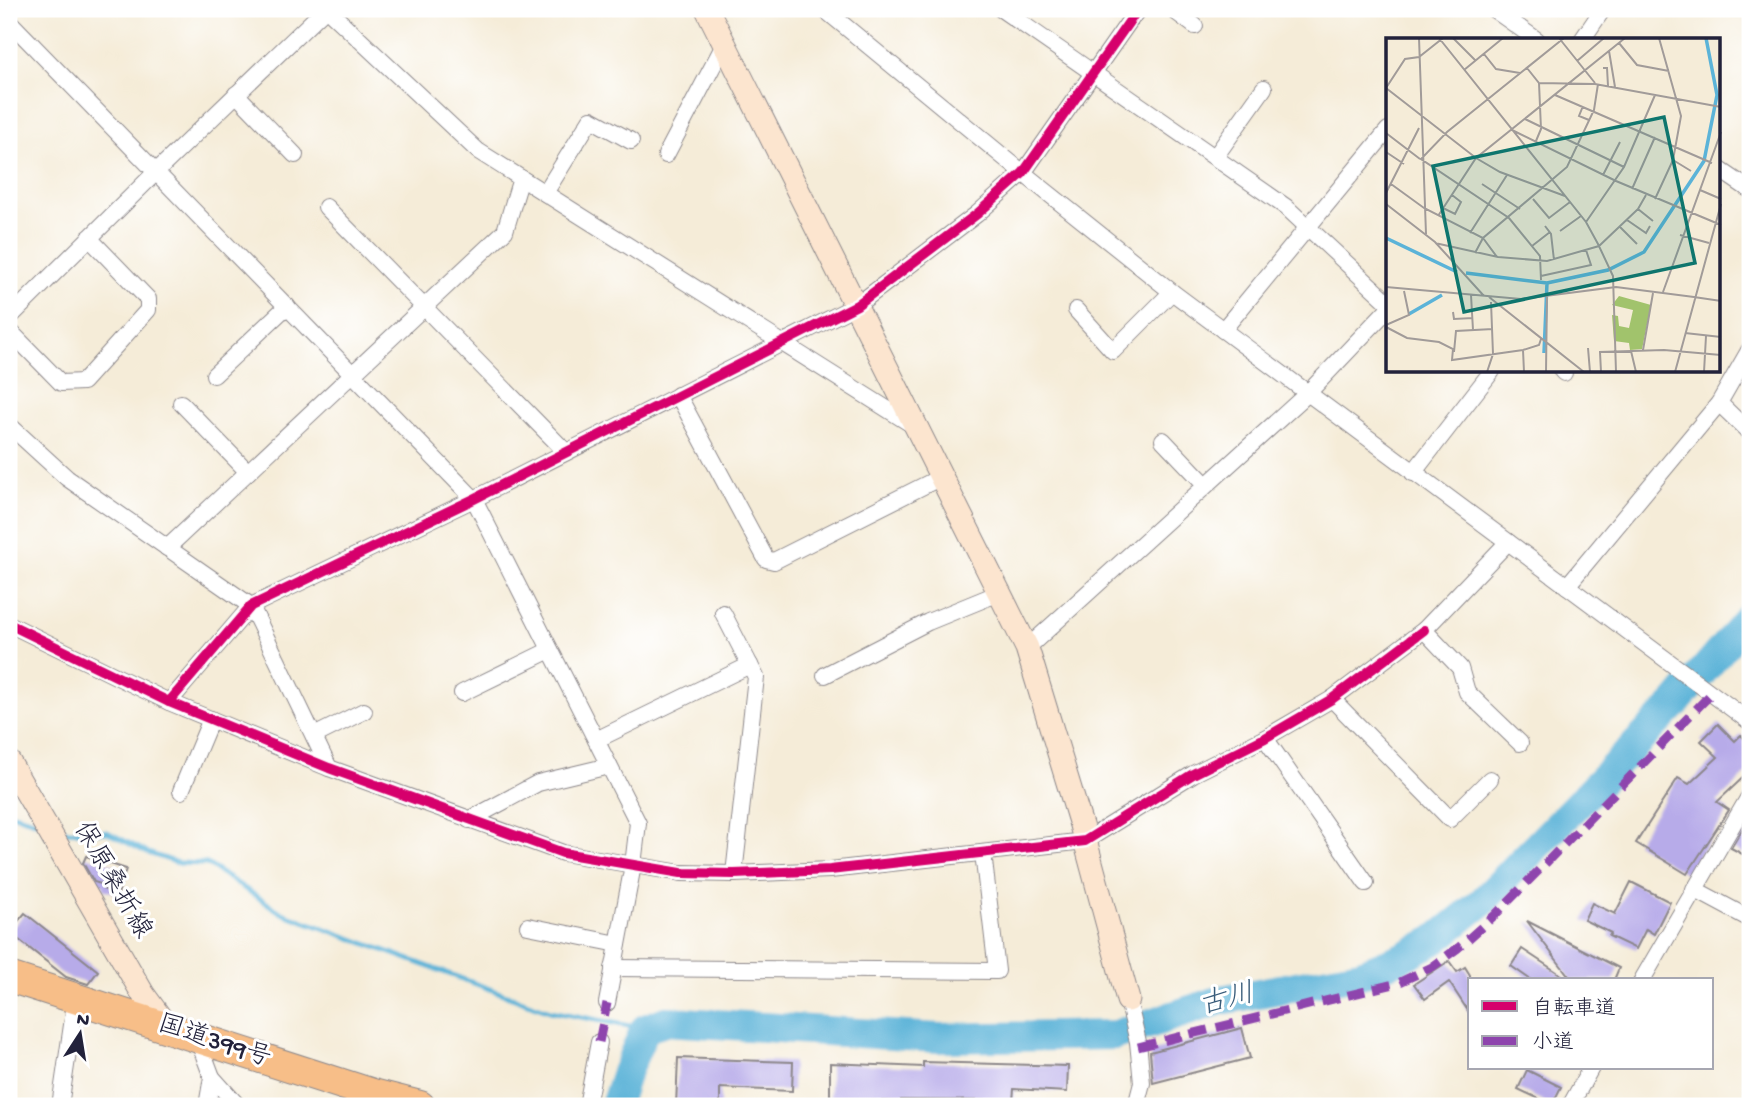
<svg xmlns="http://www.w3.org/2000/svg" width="1759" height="1115" viewBox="0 0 1759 1115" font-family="'Gochi Hand','Klee One',sans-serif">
<rect width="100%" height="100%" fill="#fff"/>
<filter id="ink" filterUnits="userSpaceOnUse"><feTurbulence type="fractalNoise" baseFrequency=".0143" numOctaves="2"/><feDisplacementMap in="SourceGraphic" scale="14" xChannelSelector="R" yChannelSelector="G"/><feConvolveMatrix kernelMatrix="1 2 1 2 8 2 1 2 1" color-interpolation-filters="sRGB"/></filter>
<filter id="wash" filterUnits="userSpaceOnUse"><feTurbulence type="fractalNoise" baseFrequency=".00686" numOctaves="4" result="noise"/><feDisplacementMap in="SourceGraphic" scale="28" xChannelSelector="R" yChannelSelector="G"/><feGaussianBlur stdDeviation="1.57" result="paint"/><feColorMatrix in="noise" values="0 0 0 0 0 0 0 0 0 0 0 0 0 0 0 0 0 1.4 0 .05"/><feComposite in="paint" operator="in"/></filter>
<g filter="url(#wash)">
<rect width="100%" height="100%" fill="#f5ecd8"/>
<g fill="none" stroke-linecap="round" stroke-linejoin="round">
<g stroke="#5bb3d8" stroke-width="5">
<path d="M9 813 36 821"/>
<path d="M55 827 66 831 107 832 148 853 178 863 207 864 282 913 550 1011 645 1029"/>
</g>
<path stroke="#5bb3d8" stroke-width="30" d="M615 1106 625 1075 645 1029 666 1021 938 1038 1115 1035 1221 1000 1361 974 1403 957 1435 940 1482 902 1676 703 1750 616"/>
</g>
<g id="blocks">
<g fill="#b7abe9">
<path d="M1718 724 1735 741 1741 735 1750 745V771L1717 802 1729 810 1687 874 1636 843 1678 778 1689 784 1718 757 1701 741Z"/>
<path d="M1746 823 1750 825V858L1731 848Z"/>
<path d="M86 856 126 869 118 894 103 889 104 885 94 882 83 863Z"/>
<path d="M1631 882 1670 902 1654 934 1646 929 1636 949 1609 936 1611 933 1584 920 1592 903 1615 914Z"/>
<path d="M25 913 98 971 88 984 66 977 9 932Z"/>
<path d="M1527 921 1619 968 1614 980H1572Z"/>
<path d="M1522 949 1569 980H1531L1511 966Z"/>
<path d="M1449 961 1457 972 1465 967 1470 975V1014L1449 982 1425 999 1414 984Z"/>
<path d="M1242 1028 1250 1058 1153 1083 1150 1052Z"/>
<path d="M678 1058 793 1062 792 1091 720 1088V1106H676Z"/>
<path d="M923 1062 1068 1066 1067 1092 1014 1089 1013 1101 901 1100V1102L830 1099V1063L923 1067Z"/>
<path d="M1527 1070 1561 1087 1552 1105 1518 1089Z"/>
</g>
</g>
</g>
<g filter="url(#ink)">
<use href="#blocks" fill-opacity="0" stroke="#8c878a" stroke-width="2"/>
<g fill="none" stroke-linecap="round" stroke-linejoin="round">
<g stroke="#8c878a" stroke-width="18">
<g id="street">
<path d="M327 9 478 151 914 426"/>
<path d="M824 9 1023 173 1172 292 1750 722"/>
<path d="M1001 9 1286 207 1388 302"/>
<path d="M1172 9 1195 26"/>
<path d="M1493 9 1537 40"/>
<path d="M9 21 474 499 638 823 633 865 607 1003"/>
<path d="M1582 40 1603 9"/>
<path d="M236 94 295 155"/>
<path d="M666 155 725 43"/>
<path d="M1215 157 1264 88"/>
<path d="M1719 169 1750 190"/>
<path d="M545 193 591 119 631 141"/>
<path d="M326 207 566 452"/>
<path d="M1076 310 1113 351 1172 292"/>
<path d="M9 318 157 171 325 9"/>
<path d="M9 330 61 383 83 382 148 310V299L89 238"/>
<path d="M1223 330 1388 130"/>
<path d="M1562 371 1564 373"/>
<path d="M214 375 287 306"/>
<path d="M678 395 766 559 774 561 941 477"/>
<path d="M181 403 248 472"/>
<path d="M1719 403 1750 433"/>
<path d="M9 425 67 478 251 606 329 768"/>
<path d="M1163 440 1205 484"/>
<path d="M1413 473 1492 371"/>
<path d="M1508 542 1424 630 1460 668 1467 692 1520 743"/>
<path d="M167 548 505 231 521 178"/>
<path d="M1567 586 1719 403 1750 349"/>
<path d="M723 613 756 677 734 874"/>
<path d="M9 624 169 702 329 768 563 853 681 873 734 874 830 870 1085 841 1193 774 1265 738 1332 699 1424 630"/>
<path d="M1027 648 1307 394 1388 309"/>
<path d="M825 675 928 622 999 593"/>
<path d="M462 693 550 650"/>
<path d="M1332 699 1450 819 1490 779"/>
<path d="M169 702 251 606 474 499 857 305 977 214 1023 173 1138 9"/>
<path d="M314 736 364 711"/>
<path d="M1265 738 1366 883"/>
<path d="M596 740 750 665"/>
<path d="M181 791 211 719"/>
<path d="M469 820 538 783 609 766"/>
<path d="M1694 889 1750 919"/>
<path d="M528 926 618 944"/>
<path d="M613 968 997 971 983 853"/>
<path d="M1642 980 1750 795"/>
<path d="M1128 1000 1138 1042 1142 1083 1136 1106"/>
<path d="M197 1037 212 1077 238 1106"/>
<path d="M60 1106 76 998"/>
<path d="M207 1106 212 1077"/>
<path d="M587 1106 599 1042"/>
<path d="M1570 1106 1591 1068"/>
</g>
</g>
<g stroke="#8c878a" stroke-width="25">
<g id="secondary">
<path d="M707 9 1027 648 1081 825 1128 1000"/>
<path d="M9 762 143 994 167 1027"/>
</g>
</g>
<g stroke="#8c878a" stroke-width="32">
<path id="highway" d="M9 977 373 1094 420 1106"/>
</g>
<use href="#street" stroke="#fff" stroke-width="16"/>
<use href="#secondary" stroke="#fce5cf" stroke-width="23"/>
<use href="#highway" stroke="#f7be88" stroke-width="30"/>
<g stroke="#8e44ad" stroke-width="9" stroke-dasharray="18 9" stroke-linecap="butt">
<path d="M599 1042 607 1003"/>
<path d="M1138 1047 1398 983 1432 967 1458 948 1496 914 1711 694"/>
</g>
<g stroke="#fff" stroke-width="15">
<g id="cycleway">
<path d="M9 624 169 702 329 768 563 853 681 873 734 874 830 870 1085 841 1193 774 1265 738 1332 699 1424 630"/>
<path d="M169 702 251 606 474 499 857 305 977 214 1023 173 1138 9"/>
</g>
</g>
<use href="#cycleway" stroke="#d6006c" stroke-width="10"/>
</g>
</g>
<g text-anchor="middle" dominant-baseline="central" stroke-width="6" stroke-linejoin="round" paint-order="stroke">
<g font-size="26" fill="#22223b" stroke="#fff">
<text transform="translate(111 881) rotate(60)">保原桑折線</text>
<text transform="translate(214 1043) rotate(18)">国道399号</text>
</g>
<g font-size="28" font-style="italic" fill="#395c7a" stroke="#fff">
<text transform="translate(1227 1001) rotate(-14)">古川</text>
</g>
</g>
<g transform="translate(1386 38)">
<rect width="334" height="334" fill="#f5ecd8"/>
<path d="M233 258 265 267 256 311 244 312 243 305 228 303 226 277 232 278 233 288 243 290 247 272 226 267Z" fill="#a1c36c"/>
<path fill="none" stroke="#5bb3d8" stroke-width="3.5" d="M0 200 71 234M80 235 161 245M23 276 56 257M158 315 161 245 222 232 258 214 318 123 331 57 320 0"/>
<path fill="none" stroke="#a19b99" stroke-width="2" d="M33 0 40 196M53 0 200 184 212 206 227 238 230 334M67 0 90 23M173 0 209 45M233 5 251 27 283 33M223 13 229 49M98 16 110 31 134 35M191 23 218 0M141 30 153 45 209 46 335 69M217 30H221L222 48M78 32 117 0M0 50 90 120 114 134 179 158M0 50 19 21 33 19 57 0M169 57 326 125M197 68 193 78 203 82M139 81 238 129M126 92 230 143 335 187M0 95 34 121M150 103 155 91 153 45M0 114 18 126M287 122 305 133M217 137 234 104M5 146 38 170 97 200 111 219M96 146 134 171M246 151 269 99M314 152 335 161M0 155 33 90M260 157 252 171 267 183M147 161 163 180 184 164M269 161 287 122 295 78 273 0M0 166 49 204 98 258M57 170 69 176 75 164 66 157M52 178 90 120 239 0M241 182 260 195 264 188M200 184 238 129 269 57M159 188 165 196 168 222M234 189 251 206M174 193 195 178M84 195 121 137M294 197 323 205M49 205 112 219 161 223 213 208 252 171M146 208 164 194M89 215 97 200 181 129 208 72 212 46M155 238 205 227 200 212M155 242 154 218 123 180 35 121 61 94 178 0M0 249 135 261 230 249 308 259M277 254 335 94M85 257 87 292M103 259 198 334M308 259 335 263M67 274 68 281 87 280M0 287 23 277 18 253M0 289 21 300 53 304 67 311 66 322 137 312 153 307 155 301M299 295 335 299M202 310 204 334M137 312 138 334M257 312 267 255M245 313 250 334M68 314 70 293 107 291M101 334 107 316 105 264M160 334 161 258M215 334 214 314 278 312 335 317M289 334 335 166M318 334 320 298"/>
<path fill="#0f766e" fill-opacity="0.15" stroke="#0f766e" stroke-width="3.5" d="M278 79 309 225 78 274 47 128Z"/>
<rect width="334" height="334" fill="none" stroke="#22223b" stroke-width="3.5"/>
</g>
<rect width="1759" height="1115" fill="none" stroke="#fff" stroke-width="35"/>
<rect x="1468" y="978" width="245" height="91" fill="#ffffff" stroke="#a7a7b1" stroke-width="2"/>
<rect x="1482" y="1001" width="35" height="10" fill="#d6006c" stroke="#a7a7b1" stroke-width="2"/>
<text x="1532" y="1014" font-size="21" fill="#22223b">自転車道</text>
<rect x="1482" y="1036" width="35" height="10" fill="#8e44ad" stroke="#a7a7b1" stroke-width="2"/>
<text x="1532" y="1048" font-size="21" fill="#22223b">小道</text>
<g transform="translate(80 1034) rotate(12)" stroke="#ffffff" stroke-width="5" paint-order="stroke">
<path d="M0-5L12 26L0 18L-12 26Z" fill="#22223b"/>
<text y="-10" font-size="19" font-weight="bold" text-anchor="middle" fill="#22223b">N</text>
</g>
</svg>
